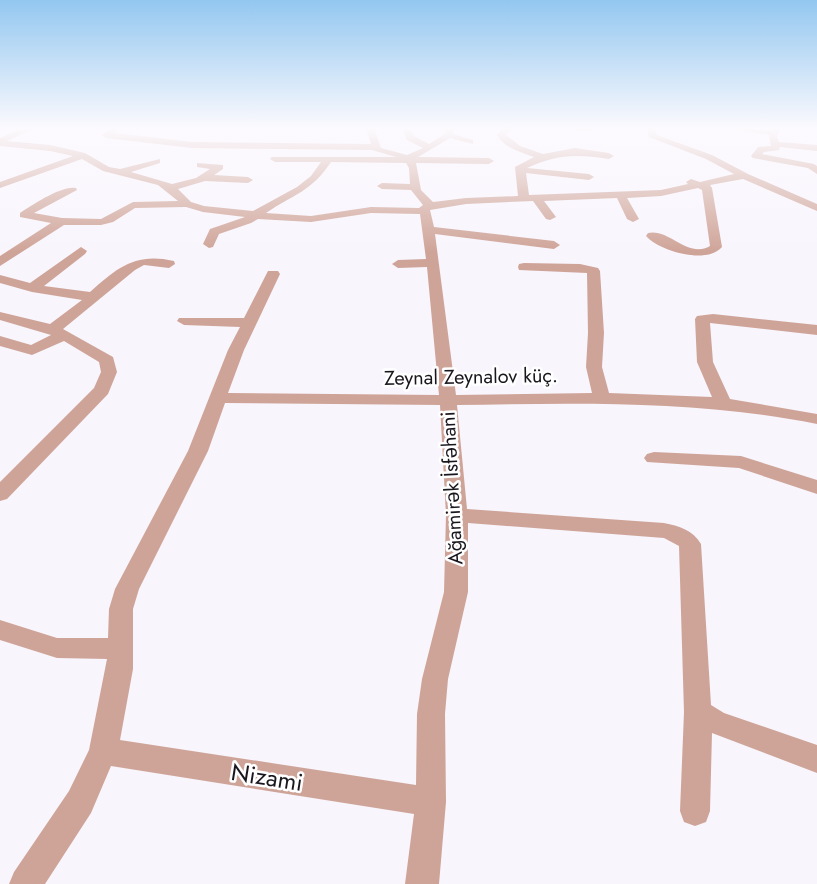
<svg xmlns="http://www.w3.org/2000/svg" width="817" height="884" viewBox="0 0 817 884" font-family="Jost,sans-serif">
<rect width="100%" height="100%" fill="#f8f5fd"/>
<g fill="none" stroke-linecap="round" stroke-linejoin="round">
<g fill="#cfa498" fill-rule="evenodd">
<path d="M23 128H35L7 141 50 145 85 153 109 167 120 169 160 159V163L131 172 172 184 196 178 210 169 197 167V163L223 165V169L214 175 248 177 253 180 248 183 205 181 178 189 191 202 204 206 253 211 297 187 311 176 321 162H275L270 159 272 157H396L372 150 192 148 106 138 102 135 111 128H121L114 133 192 142 371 144 366 128H374L381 148 407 155 423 148 407 140 402 128H410L414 136 429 144 445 134 446 128H454L453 134 473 140V144L450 138 418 157 489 158 494 161 489 164 416 163 421 190 433 202 466 198 518 196 515 167 534 157C521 152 504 148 497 135L503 128H512L506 135 520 146 543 154 575 148 609 153 614 156 609 159C576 154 557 154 527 168L589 174 594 177 589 180 526 173 529 195 661 190 688 184 686 182 691 179 700 182 734 174 706 159 649 137 647 128H655L656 134 662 137 712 155 748 174 817 204V211L743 179 710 185 712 188 722 247C707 265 659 251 646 236L648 233C669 228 688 259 710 246L702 190 698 188 661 196 627 198 639 219 633 222 627 219 617 198 544 201 556 217 550 220 546 219 533 201 466 204 430 210 434 227 554 241 560 245 554 249 435 234 456 395 592 393 586 367 588 333 587 273 519 270 518 267 519 264 524 263 580 264 598 268 600 271 604 333 602 367 609 393 712 397 697 362 695 319 697 316 713 314 817 325V335L710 323 713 362 730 399 817 414V424C696 400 580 403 457 405L467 509 664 523C679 526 693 530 701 544L711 705 724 713 817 745V773L712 733 710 811 706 822 695 826 684 822 680 811 684 712 679 546 664 538 468 523V592L448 679 445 714 446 802 439 884H405L414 814 111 766 91 813 45 884H9L14 872 69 791 89 750 107 659 57 658 0 640V620L57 638H108L109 609 115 589 188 451 228 350 240 327 184 325 177 321 179 318H244L268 271H278L280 274 244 350 228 393 439 395 427 267 398 268 392 264 398 260 426 259 420 214 371 213 311 222 258 219 251 223 219 234 213 247 209 248 203 244 210 229 245 217 203 212 186 207 135 208 113 222 101 225H64L0 266V256L51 223 20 217V213C32 205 62 185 76 188L77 190 34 213 62 218 101 219 133 202 178 201 158 185 103 171 82 159 0 188V182L73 156 50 151 0 146V138ZM331 162 406 163 409 168 410 184 382 183 377 186 382 189 411 190 423 205 419 208 371 207 311 216 266 213C294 194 311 192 331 162ZM225 403 440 405 446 515 444 592 422 679 417 714 416 785 120 740 133 669V609L139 589 208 451Z"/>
<path d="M566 128H599C592 132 573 132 566 128Z"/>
<path d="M728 128 772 130 773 128H781L777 137 779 142 817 145V151L780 147 779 150 764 152 762 154 814 164 817 166V174L808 168 753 158 751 156 758 147 771 146 769 135Z"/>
<path d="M81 247 87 251 85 254 44 286 90 292C117 268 135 252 174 261L175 264 169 268 144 265 135 270 63 329 113 357 117 372 108 394 7 499 0 501V482L94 388 101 372 99 362 64 341 32 355 0 346V336L31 345 51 335 0 320V312L50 324 82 300 32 292 0 283V275L30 283Z"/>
<path d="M654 452 741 456 817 480V494L739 468 647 462 644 458 647 454Z"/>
</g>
</g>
<linearGradient id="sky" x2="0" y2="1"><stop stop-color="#93c7f0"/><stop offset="0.51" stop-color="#fcfafe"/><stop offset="1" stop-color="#fcfafe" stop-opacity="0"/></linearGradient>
<rect width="817" height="252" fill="url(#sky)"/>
<g text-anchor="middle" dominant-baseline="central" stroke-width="5" stroke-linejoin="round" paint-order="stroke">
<g font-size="20" fill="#19171d" stroke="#fff">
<text transform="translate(471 377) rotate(-1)">Zeynal Zeynalov küç.</text>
<text transform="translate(452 488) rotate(-93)">Ağamirək İsfəhani</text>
</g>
<g font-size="24" fill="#19171d" stroke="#fff">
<text transform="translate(267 777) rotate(9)">Nizami</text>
</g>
</g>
</svg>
